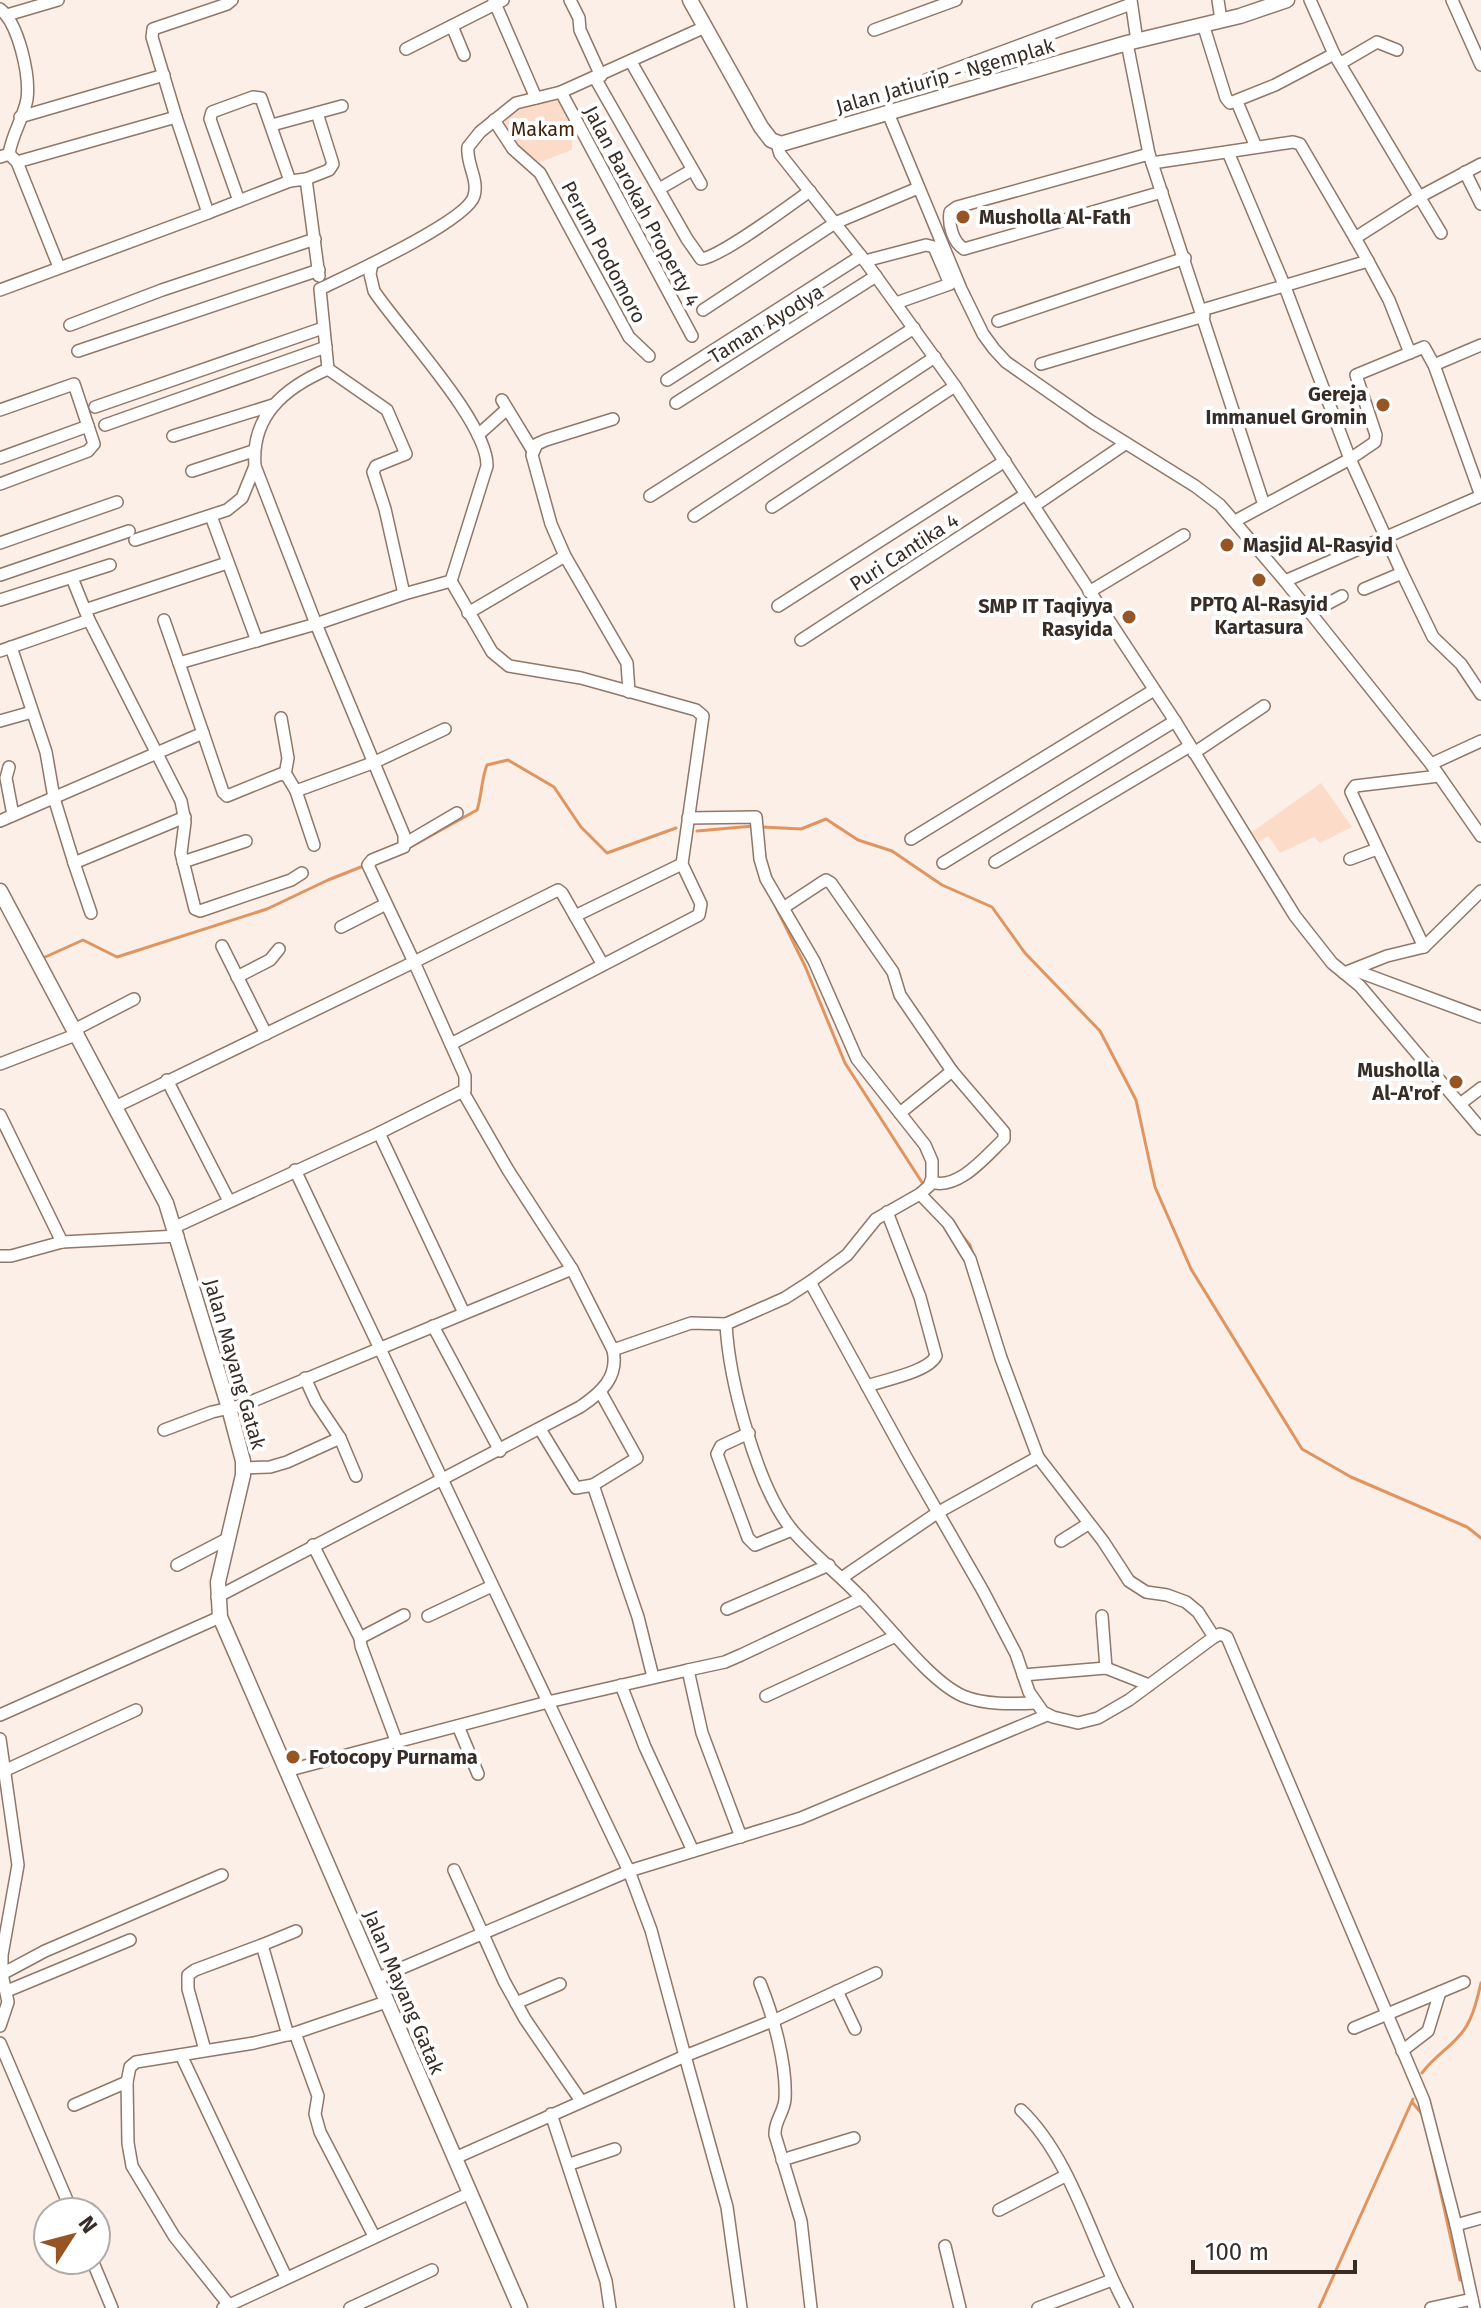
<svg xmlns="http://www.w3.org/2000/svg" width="1481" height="2308" viewBox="0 0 1481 2308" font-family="'Fira Sans',sans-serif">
<rect width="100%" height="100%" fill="#fbefe8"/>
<g fill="#fcdcc8">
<path d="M548 99H559L572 122V150L540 162 521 150 503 119 521 106Z"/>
<path d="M1321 783 1352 827 1320 843 1314 837 1280 853 1268 836 1259 842 1252 832Z"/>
</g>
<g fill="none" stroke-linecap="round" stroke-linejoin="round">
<g stroke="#e09460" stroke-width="3">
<path d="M760 827 801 829 826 819 858 840 892 851 942 885 992 907 1025 953 1100 1031 1136 1100 1155 1187 1191 1269 1302 1449 1351 1477 1467 1527 1481 1538"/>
<path d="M697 831 753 826"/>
<path d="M407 849 477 810C482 795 481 780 487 765L508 760 554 787 581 827 607 853 676 828"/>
<path d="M770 895 805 966 845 1063 923 1184"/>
<path d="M43 958 83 940 117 957 267 909 328 880 366 865"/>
<path d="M959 1232 970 1245 972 1252"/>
<path d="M1422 2073C1435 2056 1447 2050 1459 2036 1472 2023 1477 2000 1481 1983"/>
<path d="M1412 2102 1422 2114"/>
<path d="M1431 2149 1460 2280"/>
<path d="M1319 2308 1413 2099"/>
</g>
<g stroke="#907767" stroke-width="14">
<g id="minor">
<path d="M570 0 579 18 580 30 601 76"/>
<path d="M1131 0 1137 41"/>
<path d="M1218 0 1221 20"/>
<path d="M1310 0 1334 54 1441 233"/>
<path d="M1452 0 1481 65"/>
<path d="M494 1 536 98"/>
<path d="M0 9C19 24 30 76 27 99 24 117 12 134 9 154"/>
<path d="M7 15 58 0"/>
<path d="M1203 24 1226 98 1230 103 1275 85 1334 54"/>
<path d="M452 26 464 55"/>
<path d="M874 30 956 0"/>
<path d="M1127 43 1149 154 1264 505"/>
<path d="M406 49 503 0"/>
<path d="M631 62 701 184"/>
<path d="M1341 63 1377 42 1397 50"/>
<path d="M595 78 687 239 701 259C721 257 790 205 810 191"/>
<path d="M926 80 1131 4"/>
<path d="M561 92 692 336"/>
<path d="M1237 102 1256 147"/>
<path d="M888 113 961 289 983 334 994 349 1006 362 1092 422 1195 486 1220 505 1285 581 1431 764 1481 836"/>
<path d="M20 117 164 75"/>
<path d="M176 117 152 37 153 29 227 4 232 0"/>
<path d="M494 120 513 149 540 173 629 337 649 356"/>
<path d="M272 125 342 106"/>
<path d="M777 144 780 154 865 261 955 386 1175 721 1295 916 1332 963 1360 986 1481 1129"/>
<path d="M1228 152 1285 287 1350 459 1402 573 1433 637 1461 664 1481 694"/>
<path d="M1149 154 957 207 950 212C948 225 953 242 964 249L1162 192"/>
<path d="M0 157 9 154 17 162 59 267"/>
<path d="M1152 163 1293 142 1300 144 1355 238 1421 196 1481 164"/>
<path d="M1465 172 1481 204"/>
<path d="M306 179 329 170 333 164 317 113"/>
<path d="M659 189 692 170"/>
<path d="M239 201 210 119 212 112 253 97 261 98 290 181"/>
<path d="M208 213 290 181 306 179 319 276"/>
<path d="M865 261 926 245 934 247 950 284 896 303"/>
<path d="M1368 261 1389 300 1410 353"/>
<path d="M372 264 370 274 374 291C400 330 488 423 487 466L451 581"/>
<path d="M0 290 208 213 176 117 17 162"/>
<path d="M703 310 835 223 918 188"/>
<path d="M1202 310 1368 261 1355 238"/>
<path d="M998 321 1185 258"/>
<path d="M70 325 162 290 315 239"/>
<path d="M78 351 319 270"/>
<path d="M1041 364 1204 316"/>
<path d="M1434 365 1481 345"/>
<path d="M328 369 387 410 406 454 376 466 373 472 385 509 404 594"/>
<path d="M667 380 861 256"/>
<path d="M502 400 533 451"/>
<path d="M676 403 876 276"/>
<path d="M95 407 323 328"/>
<path d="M0 410 74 384 94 444 88 451 0 484"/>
<path d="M613 419 546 440 537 444 532 455 551 524 565 556 627 663 629 692"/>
<path d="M105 425 326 347"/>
<path d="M478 435 507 409"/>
<path d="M173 436 273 405"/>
<path d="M0 458 88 426"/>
<path d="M192 471 253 451"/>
<path d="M650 496 914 328"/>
<path d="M1034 506 1125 444"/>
<path d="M772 507 955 386"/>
<path d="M211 516 257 641"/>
<path d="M694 516 935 357"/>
<path d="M1235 521 1350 459 1375 442 1376 435 1356 375 1424 347 1434 365 1481 496"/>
<path d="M135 540 227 510 242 498 255 466"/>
<path d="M0 543 117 502"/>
<path d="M0 575 129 531"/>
<path d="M72 578 89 620 181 801 185 822 181 853 195 909 200 911 291 880 302 873"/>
<path d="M1285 581 1481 496"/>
<path d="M1364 589 1402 573"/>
<path d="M1089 592 1184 535"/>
<path d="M0 600 110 565"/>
<path d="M778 606 1005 461"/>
<path d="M85 610 227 563"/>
<path d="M468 613 565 556"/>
<path d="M1310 613 1342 596"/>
<path d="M164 620 179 663"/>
<path d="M801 640 1026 494"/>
<path d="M11 647 46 752 54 798 74 863 185 817"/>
<path d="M0 651 89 620"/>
<path d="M281 718 288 758 285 775"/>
<path d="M0 721 32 712"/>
<path d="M203 733 223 792 227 796 281 774 287 776 296 791 375 762 445 729"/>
<path d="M1194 753 1264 706"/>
<path d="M1431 764 1481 741"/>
<path d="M9 767 6 778 13 815"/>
<path d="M296 791 314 845"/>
<path d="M0 821 203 733 179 663 316 624 255 466C251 416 284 388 328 369L320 289C347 276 467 221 474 196 479 179 466 164 468 147L480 132 516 103 561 92 705 27"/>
<path d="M911 839 1154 690"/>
<path d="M406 843 457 813"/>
<path d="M1350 859 1377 849"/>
<path d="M183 862 246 841"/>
<path d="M995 862 1190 746"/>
<path d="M74 863 91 913"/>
<path d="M943 863 1175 721"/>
<path d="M783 908 821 883 826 880 831 883 893 972 900 995 952 1071 1004 1132V1139C986 1156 958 1191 931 1182"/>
<path d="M575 916 682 864"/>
<path d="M341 927 386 904"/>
<path d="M222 946 266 1034"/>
<path d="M1424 947 1351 792 1355 786 1439 776"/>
<path d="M1354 970 1481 1017"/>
<path d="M1344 973 1387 956 1424 947 1481 891"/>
<path d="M237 977 270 960 279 949"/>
<path d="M76 1029 134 999"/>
<path d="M451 1044 699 915 701 904 682 864 703 716 696 710 581 678 509 666 492 652 451 581 404 594 316 624 404 835V847L372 860 368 865 414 962 558 890 562 893 603 965"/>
<path d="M0 1064 78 1034"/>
<path d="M167 1080 229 1201"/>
<path d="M463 1092 508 1170 572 1269"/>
<path d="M1460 1104 1481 1088"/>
<path d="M117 1106 414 962 465 1076V1090L379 1133 175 1227"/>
<path d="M900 1113 952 1071"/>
<path d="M0 1115 62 1242"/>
<path d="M379 1133 464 1313"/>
<path d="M295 1170 548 1702 688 1670 702 1733 741 1837"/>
<path d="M920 1194 948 1223 970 1259 1001 1358 1038 1457 1103 1541 1129 1581 1146 1592 1167 1595 1186 1602 1198 1612 1214 1637"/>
<path d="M0 1256H11L62 1242 178 1236"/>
<path d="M810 1282 906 1457 983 1591 1016 1654 1029 1692 1043 1712 1053 1717 1078 1723 1098 1718 1129 1700 1214 1637 1220 1634 1227 1637 1424 2101 1456 2225 1474 2308"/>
<path d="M726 1324C729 1380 757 1488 793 1531 815 1557 844 1578 867 1604 892 1630 931 1682 963 1696 985 1705 1012 1704 1036 1703"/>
<path d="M433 1326 500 1451"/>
<path d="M613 1350 691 1323 726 1324 785 1298 810 1282 847 1255 876 1219 920 1194 929 1186 932 1178V1161L925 1145 857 1059 814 961 766 879 760 859 756 817 688 818"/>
<path d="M305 1378 316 1402 340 1438 356 1476"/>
<path d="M867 1386C884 1380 928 1372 936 1356L920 1297 887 1212"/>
<path d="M540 1429 576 1488 593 1485 638 1617 653 1677"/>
<path d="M164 1430 212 1412 243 1405 572 1269 613 1350C619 1377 601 1393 580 1407L217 1597"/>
<path d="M749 1433 721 1446 717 1454 748 1538 755 1545 792 1530"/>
<path d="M243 1468 270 1467 287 1462 340 1438"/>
<path d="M593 1485 637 1458 601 1393"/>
<path d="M1061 1541 1088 1524"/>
<path d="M313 1545 360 1638 361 1646 397 1743"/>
<path d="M177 1565 227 1539"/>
<path d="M843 1577 937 1513 1038 1457"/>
<path d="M727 1609 829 1565"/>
<path d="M428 1616 492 1586"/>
<path d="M1102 1616 1106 1668"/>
<path d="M360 1638 404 1615"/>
<path d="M688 1670 725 1662 741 1655 862 1598"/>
<path d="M1023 1675 1106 1668 1149 1685"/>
<path d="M621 1685 645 1747 693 1851"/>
<path d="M766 1696 896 1636"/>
<path d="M0 1715 220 1617"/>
<path d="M458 1726 478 1774"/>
<path d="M0 1739 18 1865 2 1955V1974L8 2002 0 2026"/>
<path d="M6 1770 136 1710"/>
<path d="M286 1771 548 1702 629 1871 651 1930 685 2056 775 2020 876 1973"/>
<path d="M454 1870 504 1981 525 2019 581 2101"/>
<path d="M262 1945 296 1931"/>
<path d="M2 1974 45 1951 222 1875"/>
<path d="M376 1979 629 1871 801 1818 1047 1715"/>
<path d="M760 1983C773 2015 787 2064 785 2099 784 2113 774 2121 775 2135L801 2221 811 2308"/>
<path d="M7 1991 130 1940"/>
<path d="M837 1991 855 2029"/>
<path d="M516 2003 560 1984"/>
<path d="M1354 2028 1464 1982"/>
<path d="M295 2033 318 2096 315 2114 320 2132 374 2236"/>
<path d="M0 2043 72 2212"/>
<path d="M205 2050 188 1989V1975L195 1970 262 1945 288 2035"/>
<path d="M1402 2051 1428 2031 1440 1992"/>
<path d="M181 2055 286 2277"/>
<path d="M74 2105 127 2082"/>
<path d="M1021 2110C1073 2160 1092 2245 1127 2308"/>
<path d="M551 2114 606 2281 610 2308"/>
<path d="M455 2158 685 2056 727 2207 741 2308"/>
<path d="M782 2160 854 2138"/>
<path d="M570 2164 615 2149"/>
<path d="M999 2210 1065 2176"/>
<path d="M1456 2225 1481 2218"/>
<path d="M945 2246 960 2308"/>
<path d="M92 2260 112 2308"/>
<path d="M229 2305 174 2236 132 2166 128 2143 127 2082 130 2067 136 2062 254 2043 295 2033 386 2002"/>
<path d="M223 2308 470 2193"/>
<path d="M350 2308 432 2270"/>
<path d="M1038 2308 1112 2280"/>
<path d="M1431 2308 1472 2299"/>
</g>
</g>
<g stroke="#907767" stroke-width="17">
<g id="tertiary">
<path d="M690 0 761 127 771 140 781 144 1127 43 1240 16 1287 0"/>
<path d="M0 891 166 1203 229 1408 243 1461V1475L218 1582 220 1617 520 2308"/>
</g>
</g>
<use href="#minor" stroke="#fff" stroke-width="11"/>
<use href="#tertiary" stroke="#fff" stroke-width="14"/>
</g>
<g fill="#985524" stroke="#fff" stroke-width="3">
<circle cx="963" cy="217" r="8"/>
<circle cx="1383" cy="405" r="8"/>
<circle cx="1227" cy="545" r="8"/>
<circle cx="1259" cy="580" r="8"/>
<circle cx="1129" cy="617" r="8"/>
<circle cx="1456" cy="1082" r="8"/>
<circle cx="293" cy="1757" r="8"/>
</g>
<g text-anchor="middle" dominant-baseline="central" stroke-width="8" stroke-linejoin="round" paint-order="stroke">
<g font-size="20" fill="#372d26" stroke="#fff">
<text transform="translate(945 76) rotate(-16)">Jalan Jatiurip - Ngemplak</text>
<text transform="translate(642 206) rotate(62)">Jalan Barokah Property 4</text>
<text transform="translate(604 252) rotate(62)">Perum Podomoro</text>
<text transform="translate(766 324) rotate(-32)">Taman Ayodya</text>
<text transform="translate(904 552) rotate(-33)">Puri Cantika 4</text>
<text transform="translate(235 1364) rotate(74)">Jalan Mayang Gatak</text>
<text transform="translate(404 1992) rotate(67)">Jalan Mayang Gatak</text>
</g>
<g font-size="20" fill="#41230c" stroke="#fff">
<text x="543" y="129">Makam</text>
</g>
<g font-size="20" font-weight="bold" fill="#372d26" stroke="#fff" text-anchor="start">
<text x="979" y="217">Musholla Al-Fath</text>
<text x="1367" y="394" text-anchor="end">Gereja<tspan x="1367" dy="23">Immanuel Gromin</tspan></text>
<text x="1243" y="545">Masjid Al-Rasyid</text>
<text x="1259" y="604" text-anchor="middle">PPTQ Al-Rasyid<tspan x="1259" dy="23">Kartasura</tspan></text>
<text x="1113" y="606" text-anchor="end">SMP IT Taqiyya<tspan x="1113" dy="23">Rasyida</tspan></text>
<text x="1440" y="1070" text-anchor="end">Musholla<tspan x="1440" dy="23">Al-A'rof</tspan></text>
<text x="309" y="1757">Fotocopy Purnama</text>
</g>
</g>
<g transform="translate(72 2236) rotate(54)"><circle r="38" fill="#ffffff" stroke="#afaba8" stroke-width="2"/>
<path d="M0-6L14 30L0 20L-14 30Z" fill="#985524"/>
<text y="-12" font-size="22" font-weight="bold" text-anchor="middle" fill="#372d26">N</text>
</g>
<path d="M1193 2260v12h162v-12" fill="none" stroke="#372d26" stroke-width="4"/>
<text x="1205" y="2260" font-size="24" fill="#372d26" stroke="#ffffff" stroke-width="6" paint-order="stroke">100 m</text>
</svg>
